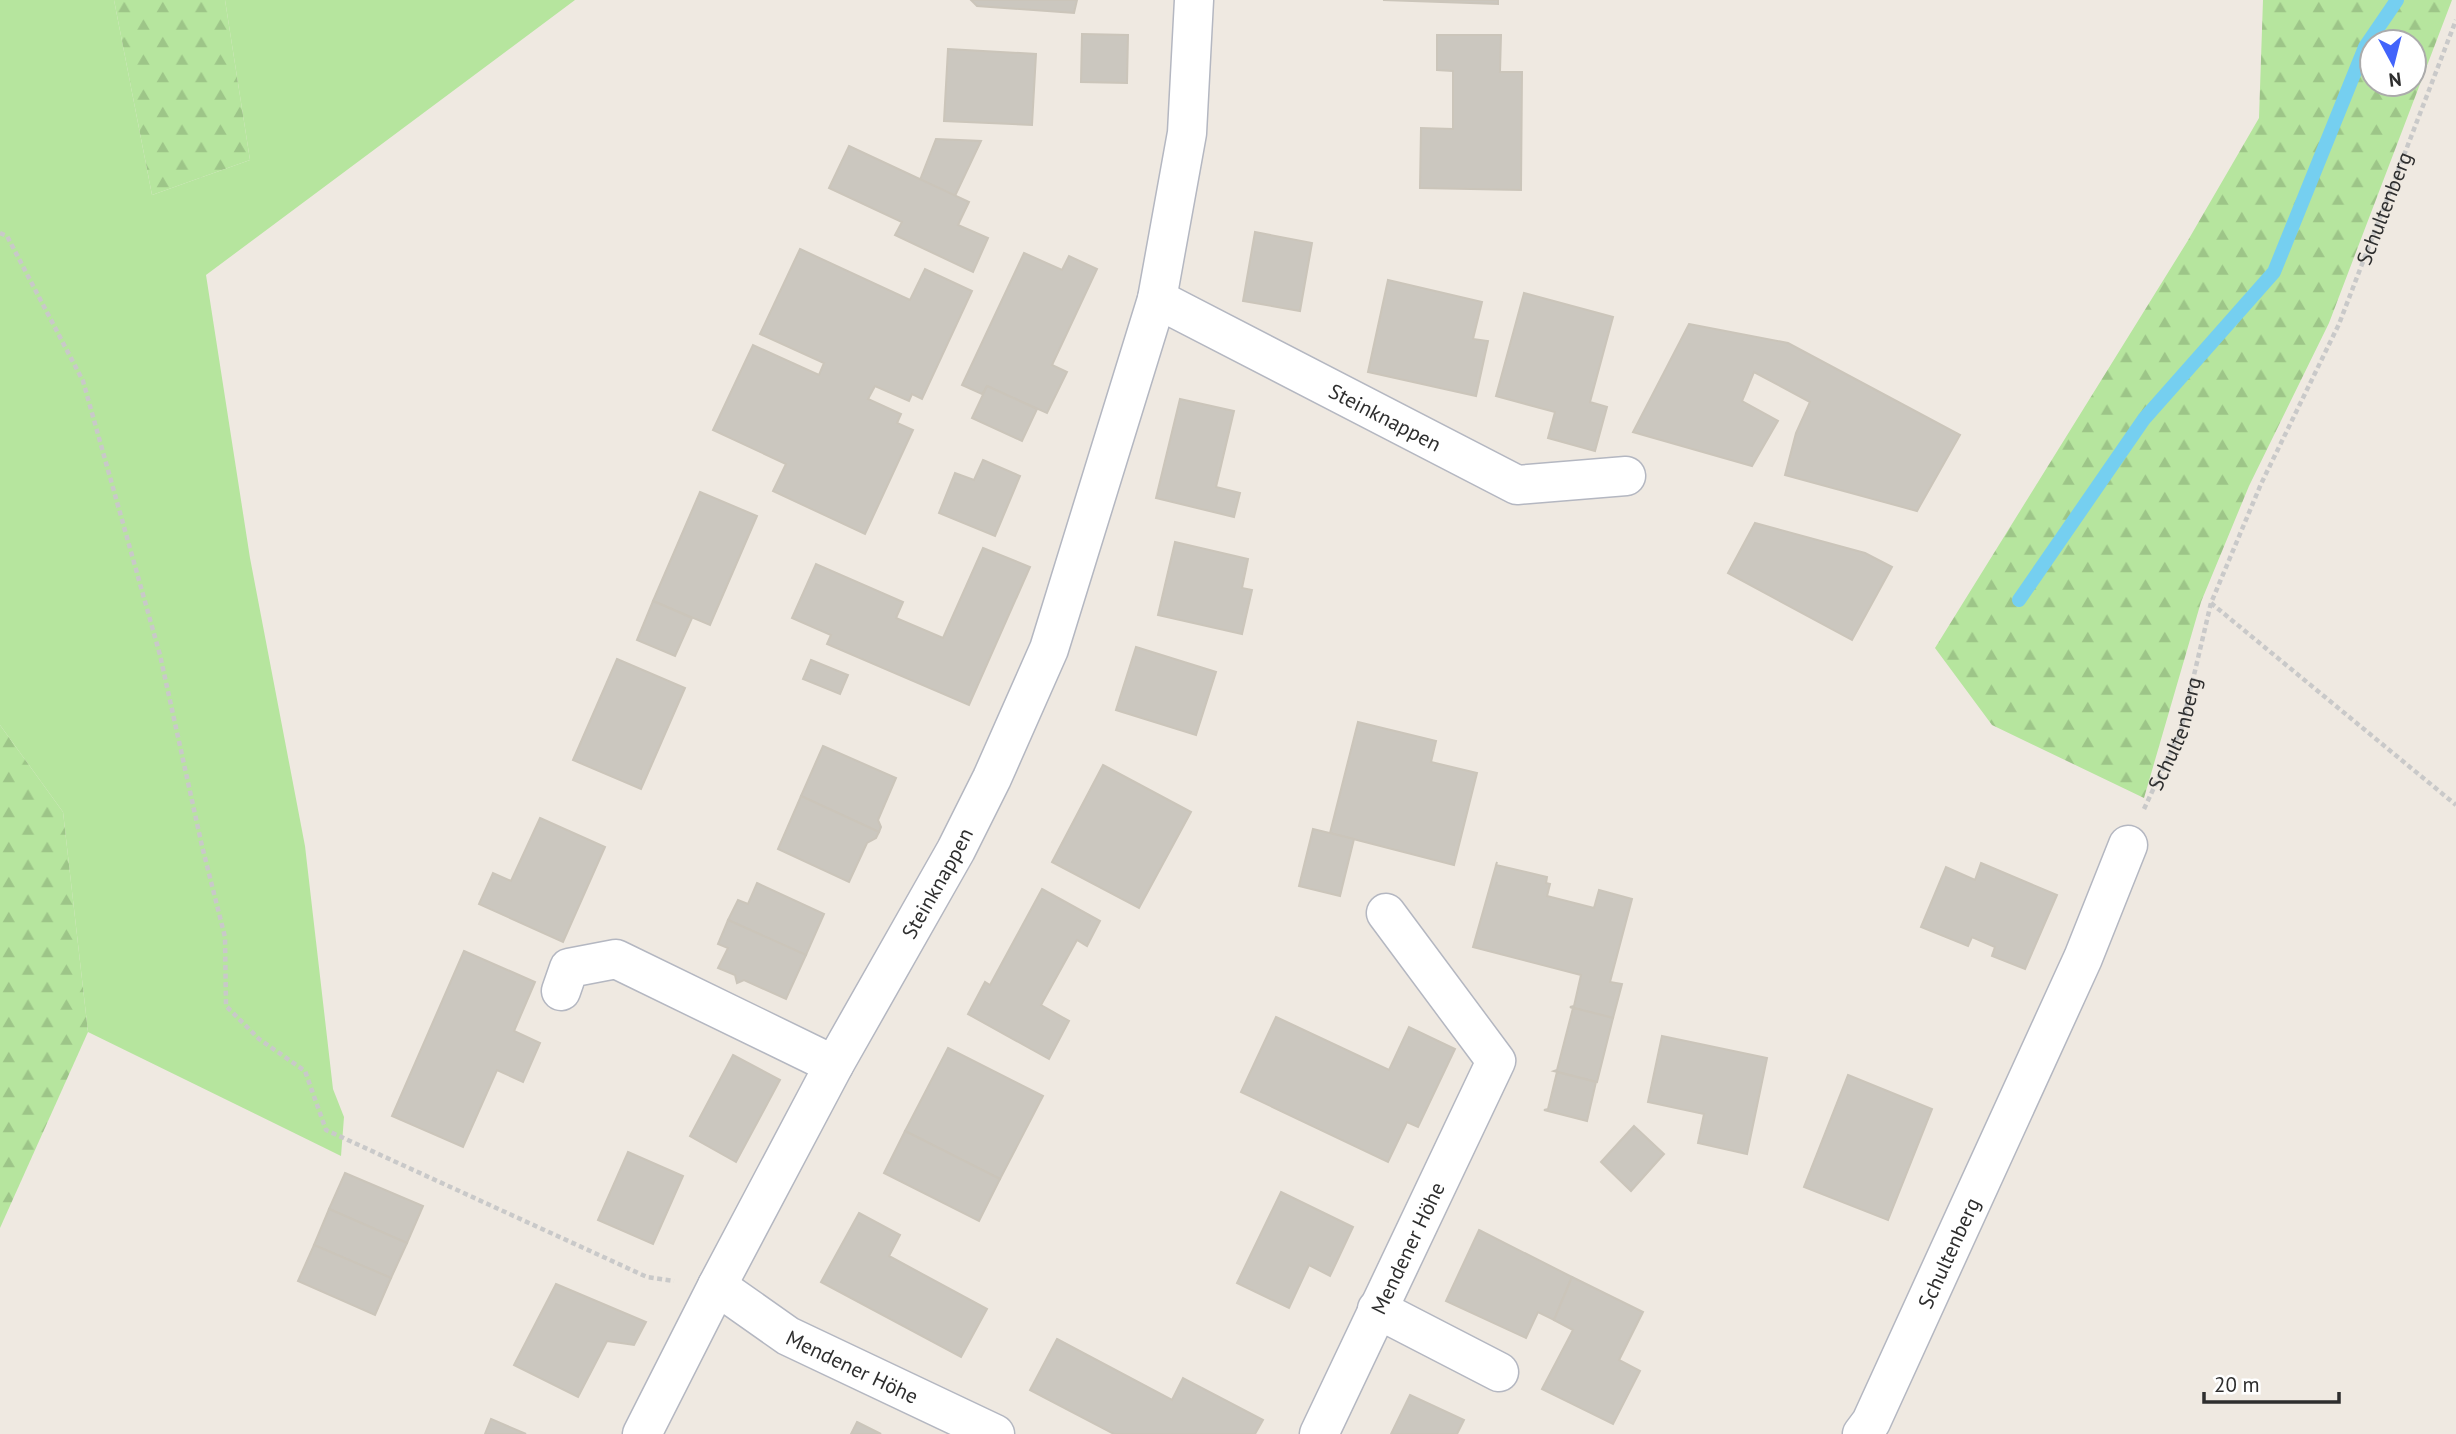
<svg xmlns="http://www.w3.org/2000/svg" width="2456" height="1434" viewBox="0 0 2456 1434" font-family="'PT Sans',sans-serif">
<defs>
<pattern id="forest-firs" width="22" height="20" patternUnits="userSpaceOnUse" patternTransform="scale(1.75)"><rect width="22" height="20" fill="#b6e59e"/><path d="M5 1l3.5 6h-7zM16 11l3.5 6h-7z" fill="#9dc588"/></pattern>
</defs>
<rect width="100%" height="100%" fill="#efe9e1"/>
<path fill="#b6e59e" d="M0 0H114L152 195 250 160 225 0H575L206 275 250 558 305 846 333 1089 344 1117 341 1156 88 1032 63 812 0 725Z"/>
<g fill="url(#forest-firs)" fill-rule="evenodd">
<path d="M114 0H225L250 160 152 195Z"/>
<path d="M2263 0H2452L2329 323 2249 486 2201 602 2144 798 1992 725 1935 648 2187 242 2259 118ZM2372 42H2414V84H2372Z"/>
<path d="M0 725 63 812 88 1032 0 1228Z"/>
</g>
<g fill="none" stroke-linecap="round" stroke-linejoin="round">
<path stroke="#75cff0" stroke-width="14" d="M2019 600 2144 419 2274 272 2365 47 2397 0"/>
</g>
<g fill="#cbc7bf" stroke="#cbc5ba" stroke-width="2">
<path d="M971 0H1077L1074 13 977 6Z"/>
<path d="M1383 0H1498V4Z"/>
<path d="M1082 34 1128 35 1127 83 1081 82Z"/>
<path d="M1437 35H1501L1500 72H1522L1521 190 1420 188 1421 128 1453 129V71L1437 70Z"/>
<path d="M948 49 1036 54 1032 125 944 121Z"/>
<path d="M936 139 981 141 955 196 920 180Z"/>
<path d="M849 146 969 202 958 225 988 238 973 272 895 235 902 222 829 188Z"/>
<path d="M1255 232 1312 243 1300 311 1243 301Z"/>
<path d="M800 249 910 300 925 269 972 291 922 399 912 394 909 401 875 386 868 399 901 414 897 423 913 430 865 534 773 491 786 464 713 430 753 345 819 375 824 363 760 334Z"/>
<path d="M1024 253 1062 270 1069 256 1097 269 1052 365 1067 372 1047 413 987 386 982 394 962 385Z"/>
<path d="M1388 280 1482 302 1473 339 1488 341 1476 396 1368 372Z"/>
<path d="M1524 293 1613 317 1590 402 1607 407 1595 451 1548 438 1555 412 1496 396Z"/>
<path d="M1689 324 1788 343 1960 435 1917 511 1785 475 1796 433 1810 402 1754 372 1742 401 1778 421 1752 466 1633 432Z"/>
<path d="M987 386 1037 409 1022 441 972 418Z"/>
<path d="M1180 399 1234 411 1216 487 1240 493 1234 517 1156 498Z"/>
<path d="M983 460 1020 476 995 536 939 513 955 473 974 480Z"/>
<path d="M700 492 757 516 710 625 653 601Z"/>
<path d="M1755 523 1865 553 1892 567 1852 640 1728 573Z"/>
<path d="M1175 542 1248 559 1242 588 1252 590 1242 634 1158 615Z"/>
<path d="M983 548 1030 567 969 705 827 644 831 635 792 618 816 564 903 602 896 618 943 638Z"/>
<path d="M653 601 692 618 675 656 637 640Z"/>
<path d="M1136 647 1216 672 1196 735 1116 710Z"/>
<path d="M617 659 685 688 641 789 573 760Z"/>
<path d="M811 660 848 675 840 694 803 679Z"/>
<path d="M1358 722 1436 741 1431 762 1477 773 1454 865 1330 833Z"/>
<path d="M823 746 896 778 878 820 881 827 879 832 801 796Z"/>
<path d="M1103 765 1191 812 1139 908 1052 862Z"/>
<path d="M801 796 879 832 876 838 867 843 849 882 778 849Z"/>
<path d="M540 818 605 847 563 942 479 904 493 873 511 881Z"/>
<path d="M1313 829 1354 839 1340 896 1299 886Z"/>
<path d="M1497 862 1496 865 1547 877 1546 883 1550 884 1547 896 1594 908 1599 890 1632 899 1610 982 1622 984 1613 1018 1570 1007 1574 1006 1581 975 1473 947Z"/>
<path d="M1981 863 2057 895 2025 969 1992 956 1995 947 1972 937 1968 946 1921 927 1946 867 1975 880Z"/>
<path d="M757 883 824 914 806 955 728 920 738 900 748 904Z"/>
<path d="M1042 889 1100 921 1087 946 1077 940 1041 1005 1069 1021 1049 1059 968 1014 985 982 990 985Z"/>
<path d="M728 920 806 955 786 999 744 980 737 983 735 975 718 968 728 948 718 944Z"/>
<path d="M464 951 535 982 514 1031 540 1043 523 1082 497 1070 463 1147 392 1116Z"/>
<path d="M1570 1007 1613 1018 1597 1082 1554 1071 1557 1070 1573 1008Z"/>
<path d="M1276 1017 1389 1070 1409 1027 1455 1049 1418 1127 1407 1122 1388 1162 1241 1092Z"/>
<path d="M1662 1036 1767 1058 1747 1154 1698 1143 1704 1114 1648 1102Z"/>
<path d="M948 1048 1043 1096 1000 1179 905 1131Z"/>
<path d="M733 1055 780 1080 736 1162 690 1136Z"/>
<path d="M1557 1072 1596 1082 1587 1121 1544 1110 1548 1109Z"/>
<path d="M1848 1075 1932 1109 1888 1220 1804 1187Z"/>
<path d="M1634 1126 1664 1154 1631 1191 1601 1162Z"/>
<path d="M905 1131 1000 1179 979 1221 884 1173Z"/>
<path d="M628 1152 683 1176 653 1244 598 1220Z"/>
<path d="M345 1173 423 1206 407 1243 329 1209Z"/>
<path d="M1281 1192 1353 1227 1330 1276 1309 1265 1289 1308 1237 1283Z"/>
<path d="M329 1209 407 1243 391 1278 314 1245Z"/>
<path d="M859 1213 900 1235 889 1256 987 1309 961 1357 821 1282Z"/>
<path d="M1479 1230 1572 1277 1554 1320 1538 1312 1526 1338 1446 1301Z"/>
<path d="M314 1245 391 1278 375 1315 298 1281Z"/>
<path d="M1572 1277 1643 1312 1619 1360 1640 1371 1613 1424 1542 1389 1573 1330 1554 1320Z"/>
<path d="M556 1284 646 1322 634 1345 607 1341 578 1397 514 1365Z"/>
<path d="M1057 1339 1172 1400 1183 1378 1263 1420 1255 1434H1114L1030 1390Z"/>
<path d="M1410 1395 1464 1420 1457 1434H1391Z"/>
<path d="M491 1419 526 1434H485Z"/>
<path d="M857 1422 881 1434H851Z"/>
</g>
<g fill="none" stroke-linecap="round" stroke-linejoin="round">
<g stroke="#b4b7c1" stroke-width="41">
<g id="minor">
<path id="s2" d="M1157 299 1517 485 1626 476"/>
<path d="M561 991 569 968 616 959 834 1065"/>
<path id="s3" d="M717 1286 788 1336 995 1434"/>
<path d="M1377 1309 1499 1372"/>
<path id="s4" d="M642 1434 717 1286 834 1065 956 850 992 778 1049 649 1157 299 1187 133 1194 0"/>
<path id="s5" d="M1319 1434 1496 1061 1386 913"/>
<path id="s6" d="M1862 1434 1871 1422 2083 958 2128 845"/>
</g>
</g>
<g stroke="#c9c9c9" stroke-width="4.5" stroke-dasharray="5 3.5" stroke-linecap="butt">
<path d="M0 233 7 236 83 381 160 655 202 846 225 937 226 1006 259 1039 305 1071 326 1130 647 1277 674 1281"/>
<path d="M2211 603 2456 805"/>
<path id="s1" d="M2144 809 2181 730 2211 603 2261 484 2339 324 2456 20"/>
</g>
<use href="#minor" stroke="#fff" stroke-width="38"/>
</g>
<g text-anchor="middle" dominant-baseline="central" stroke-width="5" stroke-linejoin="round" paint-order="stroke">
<g font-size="21" fill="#2e2e2e" stroke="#fff">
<text stroke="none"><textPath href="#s1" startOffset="649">Schultenberg</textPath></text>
<text stroke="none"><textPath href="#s2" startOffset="257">Steinknappen</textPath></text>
<text stroke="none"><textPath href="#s1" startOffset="82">Schultenberg</textPath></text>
<text stroke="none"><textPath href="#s4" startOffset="625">Steinknappen</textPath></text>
<text stroke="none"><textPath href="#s5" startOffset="206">Mendener Höhe</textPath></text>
<text stroke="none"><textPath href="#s6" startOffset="201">Schultenberg</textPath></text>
<text stroke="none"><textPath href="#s3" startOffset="158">Mendener Höhe</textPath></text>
</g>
</g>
<g transform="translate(2393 63) rotate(173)"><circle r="33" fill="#ffffff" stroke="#ababab" stroke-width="2"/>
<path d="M0-5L12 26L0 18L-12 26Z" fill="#4264fb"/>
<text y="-10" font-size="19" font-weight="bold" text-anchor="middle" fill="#2e2e2e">N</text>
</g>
<path d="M2204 1392v10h135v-10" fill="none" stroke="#2e2e2e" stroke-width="3.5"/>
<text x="2214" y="1392" font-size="21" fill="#2e2e2e" stroke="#ffffff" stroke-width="5" paint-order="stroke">20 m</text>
</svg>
